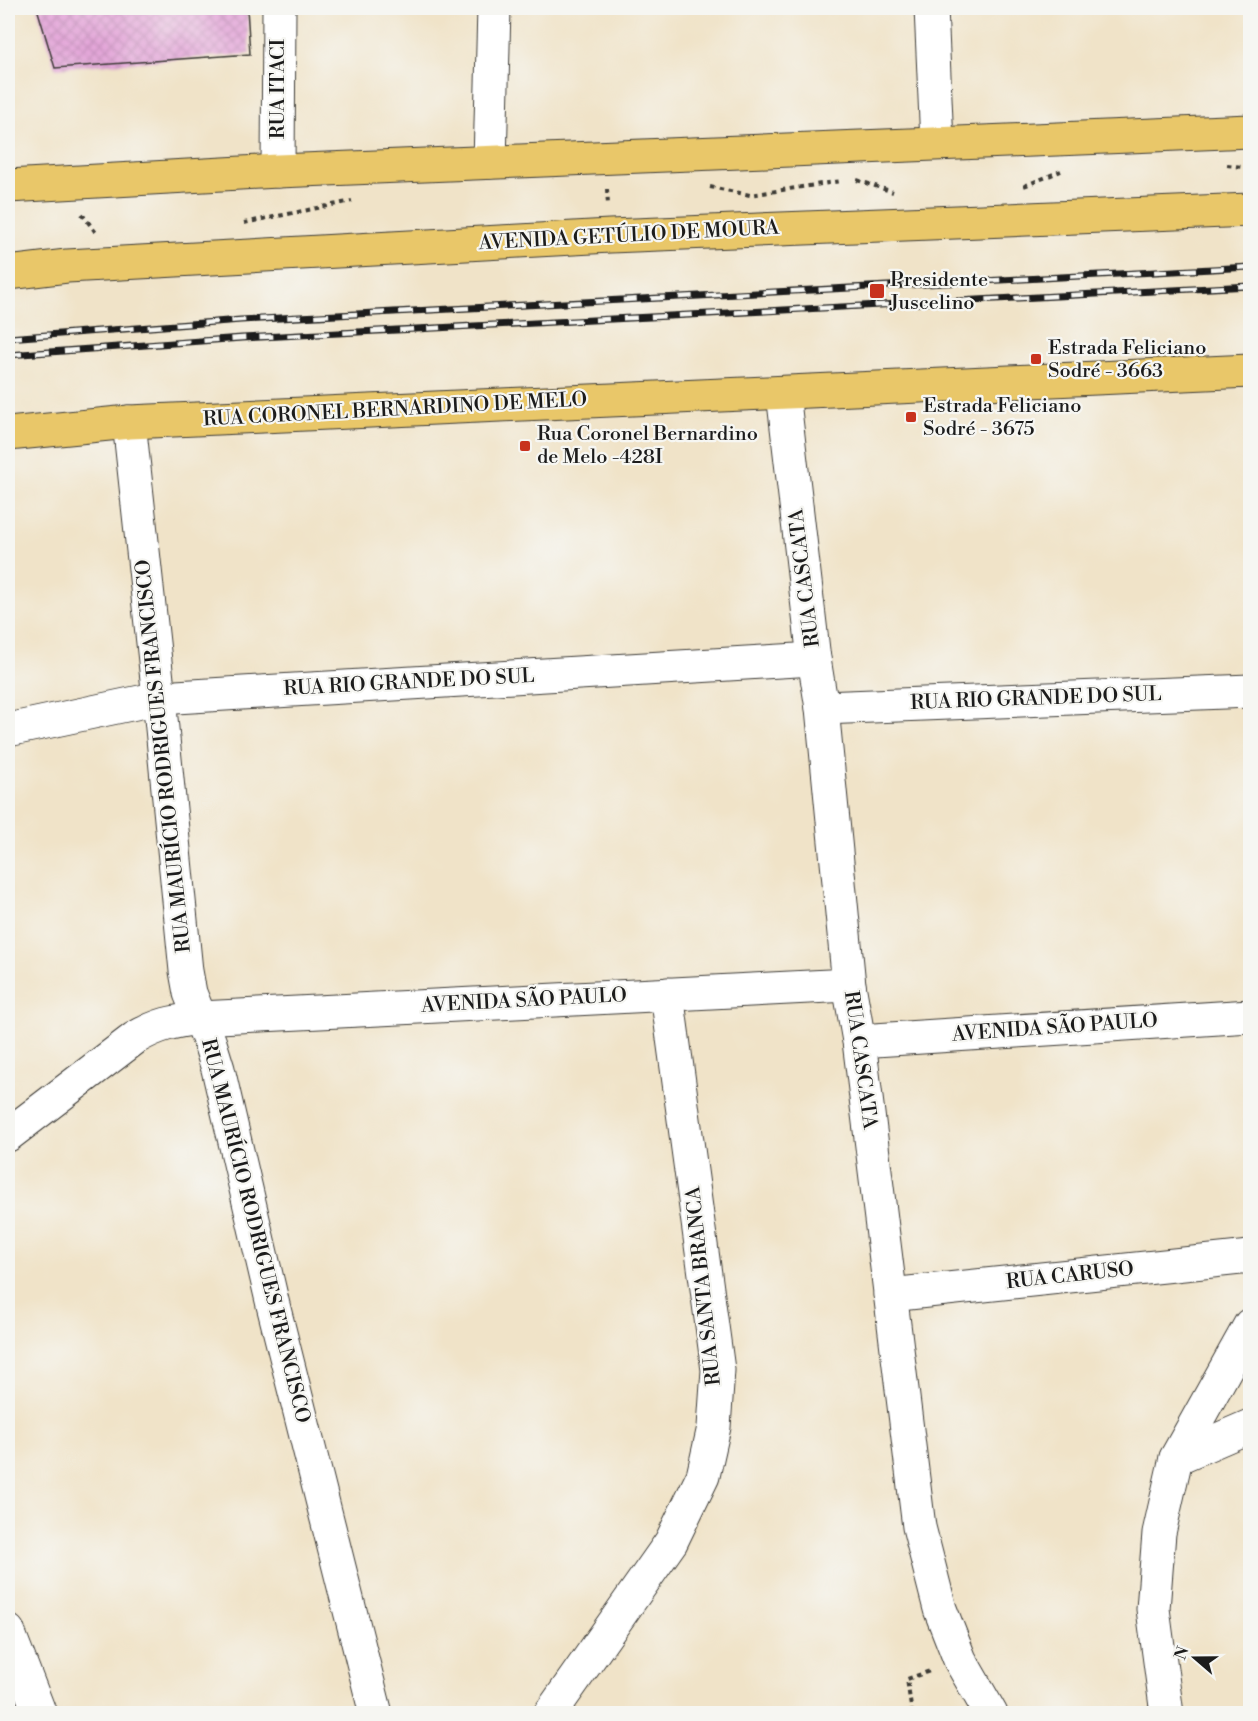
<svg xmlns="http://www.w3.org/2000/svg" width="1258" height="1721" viewBox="0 0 1258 1721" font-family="'Libre Bodoni',serif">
<defs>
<pattern id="building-cross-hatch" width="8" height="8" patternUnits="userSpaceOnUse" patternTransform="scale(1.5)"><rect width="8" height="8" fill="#e3a4d8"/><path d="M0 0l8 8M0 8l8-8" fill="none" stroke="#c28db9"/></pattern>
</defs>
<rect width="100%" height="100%" fill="#f6f6f2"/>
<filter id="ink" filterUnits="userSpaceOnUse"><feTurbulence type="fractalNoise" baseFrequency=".0167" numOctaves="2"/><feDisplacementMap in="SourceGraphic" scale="12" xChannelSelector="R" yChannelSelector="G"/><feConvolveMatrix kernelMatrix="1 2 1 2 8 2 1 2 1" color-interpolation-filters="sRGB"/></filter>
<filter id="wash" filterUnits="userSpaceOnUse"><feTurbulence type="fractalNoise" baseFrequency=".008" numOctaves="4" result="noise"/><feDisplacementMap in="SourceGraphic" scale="24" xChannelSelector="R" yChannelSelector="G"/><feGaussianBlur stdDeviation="1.35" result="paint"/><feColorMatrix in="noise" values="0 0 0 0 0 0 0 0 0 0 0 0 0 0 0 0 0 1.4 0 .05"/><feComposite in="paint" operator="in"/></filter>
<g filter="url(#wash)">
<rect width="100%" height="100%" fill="#f0e3c8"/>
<g id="blocks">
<path fill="url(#building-cross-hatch)" d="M37 8H247L250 54 55 68Z"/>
</g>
</g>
<g filter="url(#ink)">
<use href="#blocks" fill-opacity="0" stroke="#3c3a36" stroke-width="1.5"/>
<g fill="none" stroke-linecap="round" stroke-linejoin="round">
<g stroke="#3c3a36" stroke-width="35">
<g id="minor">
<path d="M931 8 937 143"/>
<path d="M490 162 494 8"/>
<path d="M278 171 279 8"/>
<path d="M783 393 814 659 822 708 849 985 859 1041 919 1527 940 1609 960 1660 991 1714"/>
<path d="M129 422 159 698 186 971 190 993 210 1043 218 1069 273 1305 376 1714"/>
<path d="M822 708 1250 691"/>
<path d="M8 730 159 698 814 659"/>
<path d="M859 1041 1250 1016"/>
<path d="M8 1135 135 1038C159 1024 172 1022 200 1018L849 985"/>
<path d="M890 1295 1250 1257"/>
<path d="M1176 1458 1250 1426"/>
<path d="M8 1631 40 1714"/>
<path d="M550 1714 671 1542 703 1476 714 1427 718 1370 667 994"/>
<path d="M1167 1714 1153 1609 1159 1533 1176 1458 1250 1325"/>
</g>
</g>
<g stroke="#3c3a36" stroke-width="35">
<g id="major">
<path d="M8 186 278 171 1250 131"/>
<path d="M8 273 67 266 610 236 1250 210"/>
<path d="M8 434 129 422 1250 371"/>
</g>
</g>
<g stroke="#3c3a36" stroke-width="4" stroke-dasharray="4.5 4.5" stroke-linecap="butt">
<path d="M1227 165 1250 168"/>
<path d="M857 180 893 192"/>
<path d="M1024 186 1061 171"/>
<path d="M710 187 750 195 841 181"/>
<path d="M607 189 608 205"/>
<path d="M82 214 97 234"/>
<path d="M244 223 352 201"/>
<path d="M912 1714 907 1679 933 1670"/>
</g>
<use href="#minor" stroke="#fff" stroke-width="33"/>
<use href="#major" stroke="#e9c769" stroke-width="33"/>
<g stroke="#1c1c1c" stroke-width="7">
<g id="rail">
<path d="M8 338 241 320 1250 267"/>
<path d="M8 355 242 338 1250 286"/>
</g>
</g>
<use href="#rail" stroke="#f6f6f2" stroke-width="4.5" stroke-dasharray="14" stroke-linecap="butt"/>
</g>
</g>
<g fill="#c8321e" stroke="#f6f6f2" stroke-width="2">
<rect x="869" y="283" width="16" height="16" rx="3"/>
<rect x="1030" y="353" width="12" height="12" rx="3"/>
<rect x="905" y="411" width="12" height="12" rx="3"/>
<rect x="519" y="440" width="12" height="12" rx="3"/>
</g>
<g text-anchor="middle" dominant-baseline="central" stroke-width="4.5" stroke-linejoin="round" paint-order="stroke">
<g font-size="20" fill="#1c1c1c" stroke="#f6f6f2">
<text transform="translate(278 89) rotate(-90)">RUA ITACI</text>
<text transform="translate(629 236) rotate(-3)">AVENIDA GETÚLIO DE MOURA</text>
<text transform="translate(395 410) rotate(-3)">RUA CORONEL BERNARDINO DE MELO</text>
<text transform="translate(805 578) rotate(-97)">RUA CASCATA</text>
<text transform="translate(409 683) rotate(-3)">RUA RIO GRANDE DO SUL</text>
<text transform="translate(1036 699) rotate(-2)">RUA RIO GRANDE DO SUL</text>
<text transform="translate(164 756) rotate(-96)">RUA MAURÍCIO RODRIGUES FRANCISCO</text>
<text transform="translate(524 1001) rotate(-3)">AVENIDA SÃO PAULO</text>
<text transform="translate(1055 1028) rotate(-4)">AVENIDA SÃO PAULO</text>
<text transform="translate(860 1060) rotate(82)">RUA CASCATA</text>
<text transform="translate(255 1231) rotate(76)">RUA MAURÍCIO RODRIGUES FRANCISCO</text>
<text transform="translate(1070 1276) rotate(-6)">RUA CARUSO</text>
<text transform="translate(704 1286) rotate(-96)">RUA SANTA BRANCA</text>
</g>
<g font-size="20" fill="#1c1c1c" stroke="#f6f6f2" text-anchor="start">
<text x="890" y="280">Presidente<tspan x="890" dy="23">Juscelino</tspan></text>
<text x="1048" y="348">Estrada Feliciano<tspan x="1048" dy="23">Sodré - 3663</tspan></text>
<text x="923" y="406">Estrada Feliciano<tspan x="923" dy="23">Sodré - 3675</tspan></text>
<text x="537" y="434">Rua Coronel Bernardino<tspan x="537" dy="23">de Melo -428I</tspan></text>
</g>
</g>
<rect width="1258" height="1721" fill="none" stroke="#f6f6f2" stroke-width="30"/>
<g transform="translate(1195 1658) rotate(290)" stroke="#f6f6f2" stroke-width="4.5" paint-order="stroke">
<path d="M0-4.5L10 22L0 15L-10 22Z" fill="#1c1c1c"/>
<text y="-9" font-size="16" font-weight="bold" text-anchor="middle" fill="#1c1c1c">N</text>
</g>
</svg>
